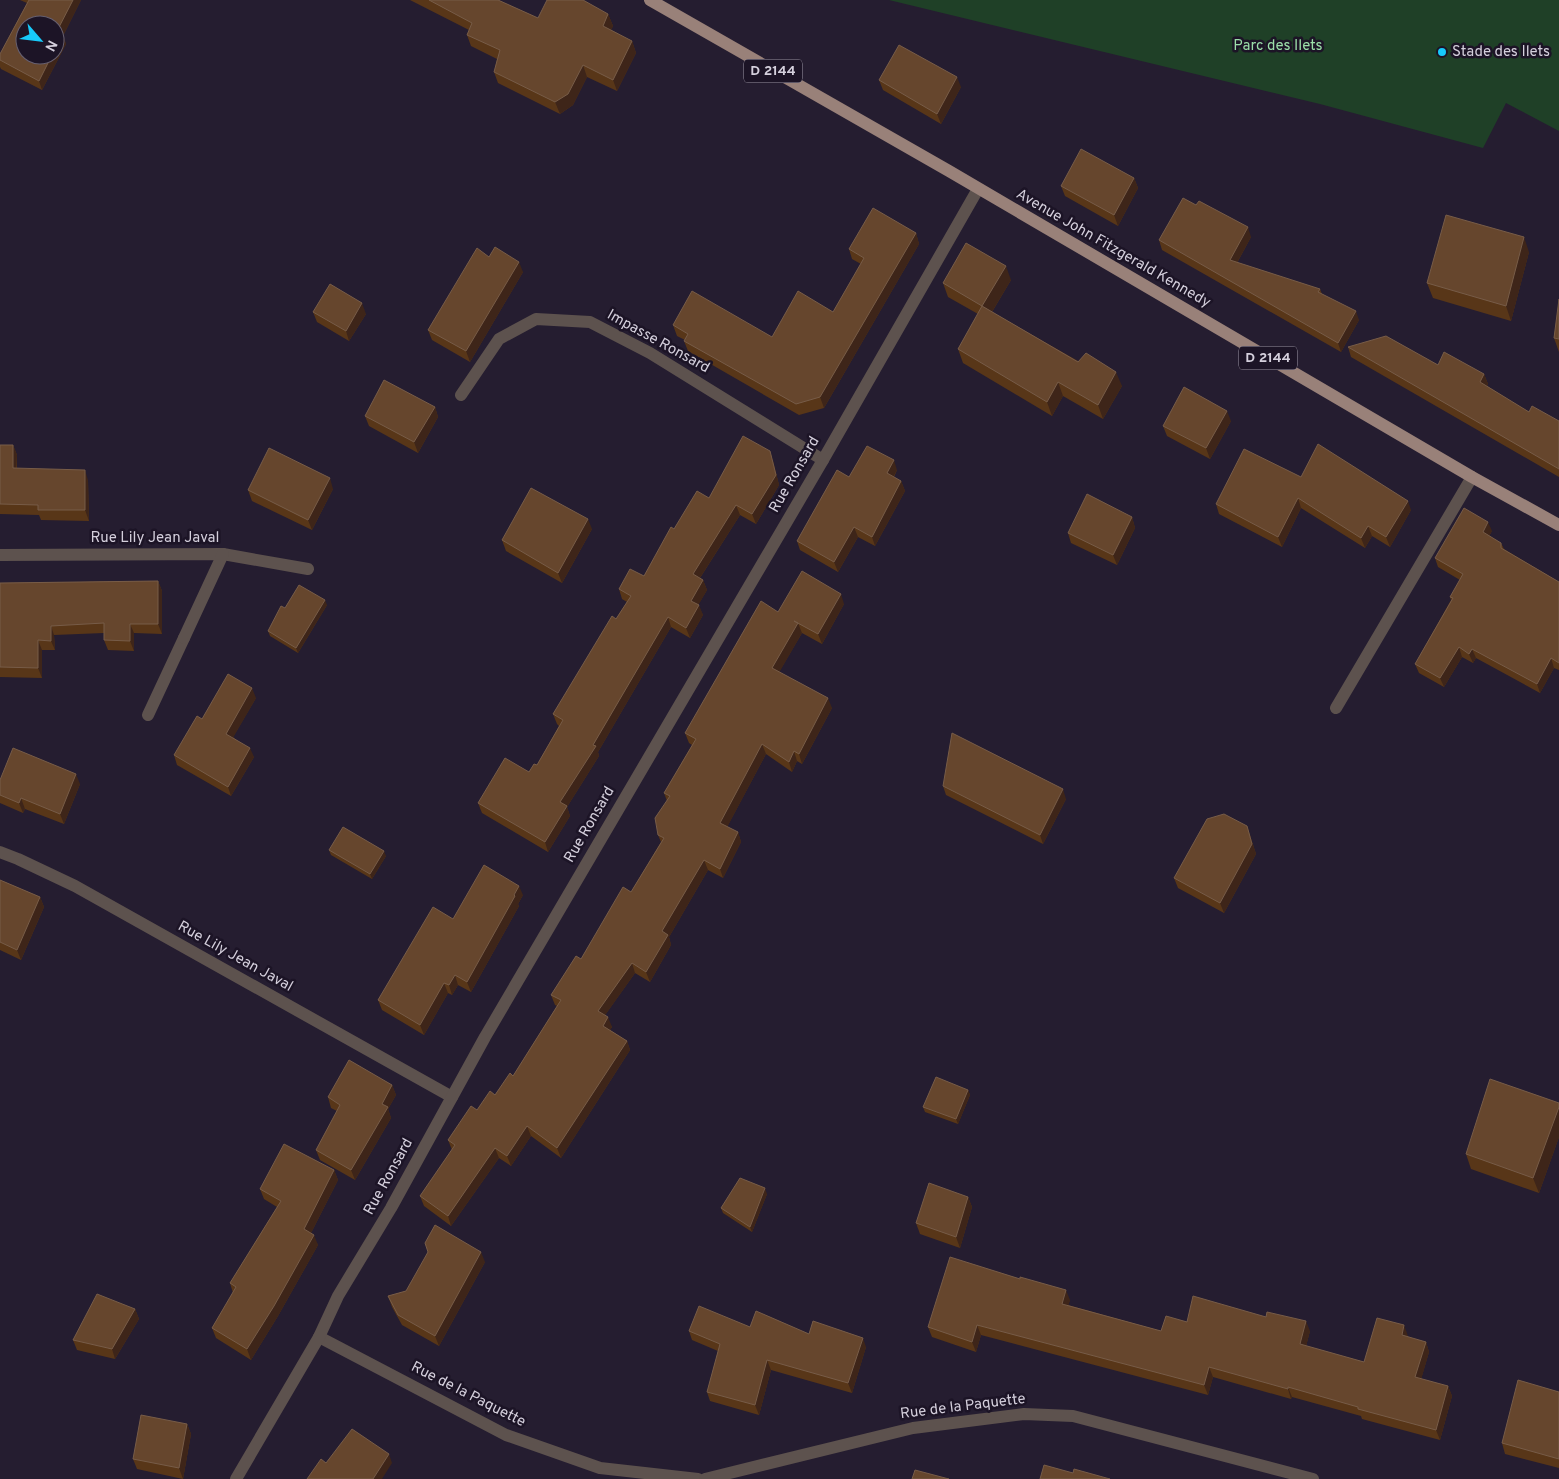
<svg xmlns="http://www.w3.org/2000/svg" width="1559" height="1479" viewBox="0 0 1559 1479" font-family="Overpass,sans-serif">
<rect width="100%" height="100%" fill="#251d30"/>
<path fill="#1f4027" d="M889 0H1559V131L1506 103 1483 148 1320 104Z"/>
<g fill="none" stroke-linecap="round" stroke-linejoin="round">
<path stroke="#5d524e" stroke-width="12" d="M148 715 184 638"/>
<g stroke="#5d524e" stroke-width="12">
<path d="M461 395 499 339 536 319 590 322 650 353 823 460"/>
<path d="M0 555 223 554 308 569"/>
<path d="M184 638 223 554"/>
<path d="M1336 708 1472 477"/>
<path d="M0 852 18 859 75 886 452 1097"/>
<path d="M319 1337 506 1435 600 1468 698 1479"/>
<path d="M236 1479 319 1337 338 1296 391 1208 485 1037 823 460 978 189"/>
<path d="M705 1479 913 1428 1024 1414 1073 1416 1313 1479"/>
</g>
<path stroke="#998179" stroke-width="12" d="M650 0 949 171 1472 477 1559 525"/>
</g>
<g fill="#583618">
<path d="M20 0H81L63 36 66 44 42 90 1 69 0 67V54L27 3Z"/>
<path d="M410 0H498L538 18 608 14 613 26 611 30 632 41 636 53 617 91 587 77 573 105 560 114 498 83 494 72 497 59 471 46 467 35 469 30Z"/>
<path d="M879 80 961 87 941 124 883 90Z"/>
<path d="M1134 178 1138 188 1118 226 1065 196 1061 186Z"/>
<path d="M1196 205 1251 237 1237 263 1320 289 1322 294 1359 320 1341 352 1162 250 1159 240Z"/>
<path d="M916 233 919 244 824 408 799 415 688 351 684 341 685 340 677 336 673 325 772 337 833 312 861 264 852 259 849 249Z"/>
<path d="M1529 252 1511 321 1433 298 1427 283Z"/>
<path d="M489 257 523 272 470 362 432 340 428 330Z"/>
<path d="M1011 280 992 312 1122 386 1103 419 1063 396 1052 416 963 363 958 349 978 314 948 297 943 283Z"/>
<path d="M1559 299V352L1554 338Z"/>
<path d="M313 312 366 314 349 341 317 322Z"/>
<path d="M1348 347 1484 374 1488 384 1487 386 1529 412 1559 421V477L1351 357Z"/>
<path d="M435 407 438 417 418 453 369 426 365 416Z"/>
<path d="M1231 421 1210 459 1167 436 1163 426Z"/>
<path d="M0 445H13L17 455V468L88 480 89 521 41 520 39 515 0 514Z"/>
<path d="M773 461 779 485 756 524 740 515 700 578 703 580 707 590 698 605 703 615 690 638 671 627 598 752 599 756 567 807 570 816 548 852 482 813 478 803 529 772 537 765 559 726 557 724 553 714 627 602 622 599 619 589 644 576 674 529 709 498Z"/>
<path d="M897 470 894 477 901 481 905 491 875 546 858 537 838 572 800 550 797 541 849 477Z"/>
<path d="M1301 477 1411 510 1390 547 1372 536 1365 548 1301 508 1282 547 1219 514 1216 504Z"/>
<path d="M333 489 312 530 252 501 248 490Z"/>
<path d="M1132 517 1135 528 1117 565 1071 543 1068 533Z"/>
<path d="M592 529 562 583 506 551 502 540Z"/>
<path d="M1492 531 1489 536 1501 543 1504 549 1559 582V670L1554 668 1540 693 1476 658 1473 663 1462 657 1444 687 1419 673 1415 664 1451 600 1450 597 1460 580 1438 567 1435 558Z"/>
<path d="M158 581 162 591V634L134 633V651L108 650 104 640V633L54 635 55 650H42V678L0 677V689V583Z"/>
<path d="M844 604 822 644 802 633 779 672 832 708 802 764 797 761 792 772 766 754 727 827 738 832 741 842 723 878 708 870 669 937 671 945 650 982 635 973 605 1015 612 1027 610 1030 627 1041 630 1050 561 1158 531 1136 511 1166 499 1158 451 1226 424 1206 420 1196 452 1150 448 1140 477 1110 495 1095 513 1076 557 1006 555 1005 551 995 581 959 631 892 661 842 658 835 667 801 664 793 692 745 689 743 685 733 778 612Z"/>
<path d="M327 605 298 653 270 636 268 631 285 608Z"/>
<path d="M256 698 233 737 254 757 231 796 177 765 174 755 202 719Z"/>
<path d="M0 780 80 784 64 824 25 809 23 813 0 803Z"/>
<path d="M943 786 1066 799 1043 844 946 795Z"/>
<path d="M1247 826 1256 854 1224 913 1178 888 1174 878Z"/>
<path d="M329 850 386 856 372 879 331 855Z"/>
<path d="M0 880 40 897 44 907 21 960 0 950Z"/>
<path d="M523 895 518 904 519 906 471 992 458 985 452 995 448 993 424 1035 382 1010 378 1000 453 919Z"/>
<path d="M392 1085 396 1095 388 1109 391 1118 355 1180 320 1160 316 1150 337 1111 331 1108 328 1097Z"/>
<path d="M968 1090 970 1095 958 1124 925 1112 923 1107Z"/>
<path d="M1559 1103V1137L1539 1193 1471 1169 1466 1154Z"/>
<path d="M334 1170 338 1180 311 1233 318 1245 278 1316 251 1360 216 1338 212 1328 233 1293 230 1283 277 1207 264 1199 260 1189Z"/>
<path d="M767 1194 752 1232 723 1213 721 1208Z"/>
<path d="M968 1197 972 1207 960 1248 920 1234 916 1223Z"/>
<path d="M485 1262 439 1346 402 1325 392 1307 388 1296 406 1291Z"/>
<path d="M1070 1300 1068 1305 1161 1331 1187 1322 1310 1331 1306 1346 1364 1362 1408 1336 1407 1337 1426 1342 1429 1352 1421 1379 1448 1386 1452 1396 1440 1440 1362 1419 1361 1416 1292 1397 1291 1399 1213 1377 1208 1395 981 1335 976 1352 932 1337 928 1327Z"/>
<path d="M135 1309 139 1319 115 1359 77 1350 73 1340Z"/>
<path d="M750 1327 809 1334 866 1347 852 1393 771 1370 759 1415 710 1401 707 1392 718 1351 692 1340 689 1331Z"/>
<path d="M1559 1392V1468L1505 1454 1502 1443Z"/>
<path d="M187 1424 191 1434 183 1479 137 1469 133 1459Z"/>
</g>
<g fill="#3e2519">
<path d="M73 0H81L63 36 66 44 42 90 39 81 52 55H55L57 31Z"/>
<path d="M608 14 613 26 607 38 603 26Z"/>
<path d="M632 41 636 53 617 91 613 80Z"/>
<path d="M583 65 587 77 573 105 560 114 555 102Z"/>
<path d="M957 77 961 87 941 124 937 114Z"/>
<path d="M1134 178 1138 188 1118 226 1114 215Z"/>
<path d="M1248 227 1251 237 1233 270 1230 260Z"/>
<path d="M916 233 919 244 824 408 820 397Z"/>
<path d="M1524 237 1529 252 1511 321 1506 306Z"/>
<path d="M519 262 523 272 470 362 466 351Z"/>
<path d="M1006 266 1011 280 987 320 982 306Z"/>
<path d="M362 303 366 314 349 341 346 331Z"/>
<path d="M1356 311 1359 320 1341 352 1338 343Z"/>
<path d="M1116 372 1122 386 1103 419 1098 405Z"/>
<path d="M1484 374 1488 384 1484 392 1480 382Z"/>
<path d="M1058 382 1063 396 1052 416 1047 402Z"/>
<path d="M435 407 438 417 418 453 414 442Z"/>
<path d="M1227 411 1231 421 1210 459 1206 448Z"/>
<path d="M13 445 17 455 16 478 13 468Z"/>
<path d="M770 451 773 461 779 485 756 524 752 514Z"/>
<path d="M894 460 897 470 890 483 887 473Z"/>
<path d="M85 470 88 480 89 521 85 510Z"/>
<path d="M330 478 333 489 312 530 308 520Z"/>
<path d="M901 481 905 491 875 546 872 537Z"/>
<path d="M1298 498 1301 508 1282 547 1278 537Z"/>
<path d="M1408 501 1411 510 1390 547 1386 537Z"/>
<path d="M736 505 740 515 696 584 693 574Z"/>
<path d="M1132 517 1135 528 1117 565 1113 555Z"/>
<path d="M588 519 592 529 562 583 558 573Z"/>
<path d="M1488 522 1492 531 1486 541 1483 532Z"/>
<path d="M1368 526 1372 536 1365 548 1361 538Z"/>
<path d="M854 527 858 537 838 572 834 562Z"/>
<path d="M703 580 707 590 695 611 691 601Z"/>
<path d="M158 581 162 591V634L158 624Z"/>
<path d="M841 594 844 604 822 644 818 634Z"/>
<path d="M325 600 327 605 298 653 296 648Z"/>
<path d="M699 605 703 615 690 638 686 628Z"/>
<path d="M668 617 671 627 598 752 599 756 567 807 570 816 548 852 545 842 560 802 593 745Z"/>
<path d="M798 623 802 633 776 678 772 668Z"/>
<path d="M130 624 134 633V651L130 641Z"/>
<path d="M51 626 54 635 55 650 51 641Z"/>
<path d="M38 640 42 650V678L38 668Z"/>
<path d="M1459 647 1462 657 1444 687 1440 678Z"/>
<path d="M1472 649 1476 658 1473 663 1469 654Z"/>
<path d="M1551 658 1554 668 1540 693 1537 684Z"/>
<path d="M252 688 256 698 230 743 226 734Z"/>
<path d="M828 698 832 708 802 764 799 754Z"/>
<path d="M762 744 766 754 724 833 720 823Z"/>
<path d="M250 748 254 757 231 796 228 787Z"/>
<path d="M794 751 797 761 792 772 789 762Z"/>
<path d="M76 774 80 784 64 824 60 814Z"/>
<path d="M1063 789 1066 799 1043 844 1040 835Z"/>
<path d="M21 798 25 809 23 813 19 803Z"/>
<path d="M1247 826 1256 854 1224 913 1220 903Z"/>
<path d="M738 832 741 842 723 878 720 869Z"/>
<path d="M384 851 386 856 372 879 370 874Z"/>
<path d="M704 860 708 870 669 937 671 945 650 982 646 972 662 931Z"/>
<path d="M519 886 523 895 518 904 519 906 471 992 467 982Z"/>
<path d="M40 897 44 907 21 960 17 950Z"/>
<path d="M632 963 635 973 601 1021 598 1011Z"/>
<path d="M455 975 458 985 452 995 449 985Z"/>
<path d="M444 983 448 993 424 1035 420 1025Z"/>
<path d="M608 1017 612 1027 606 1036 603 1026Z"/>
<path d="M627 1041 630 1050 561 1158 557 1148Z"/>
<path d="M392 1085 396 1095 388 1109 391 1118 355 1180 351 1170 382 1104Z"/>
<path d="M968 1090 970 1095 958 1124 956 1119Z"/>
<path d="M1559 1107V1137L1539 1193 1533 1178Z"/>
<path d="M527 1126 531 1136 511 1166 507 1156Z"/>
<path d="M495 1148 499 1158 451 1226 448 1216Z"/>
<path d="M334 1170 338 1180 308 1239 304 1229Z"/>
<path d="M765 1188 767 1194 752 1232 750 1227Z"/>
<path d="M968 1197 972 1207 960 1248 956 1237Z"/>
<path d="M314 1235 318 1245 278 1316 251 1360 247 1349Z"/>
<path d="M481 1252 485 1262 439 1346 435 1336Z"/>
<path d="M1066 1290 1070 1300 1066 1314 1062 1304Z"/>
<path d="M135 1309 139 1319 115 1359 112 1349Z"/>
<path d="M1306 1321 1310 1331 1304 1354 1300 1344Z"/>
<path d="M977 1325 981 1335 976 1352 972 1342Z"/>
<path d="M1404 1325 1408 1336 1405 1345 1402 1335Z"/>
<path d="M863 1338 866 1347 852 1393 848 1383Z"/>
<path d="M1426 1342 1429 1352 1419 1387 1415 1377Z"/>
<path d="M767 1360 771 1370 759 1415 755 1405Z"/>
<path d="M1209 1367 1213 1377 1208 1395 1204 1385Z"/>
<path d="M1448 1386 1452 1396 1440 1440 1436 1430Z"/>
<path d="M1288 1387 1292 1397 1291 1399 1288 1389Z"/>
<path d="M187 1424 191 1434 183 1479 179 1468Z"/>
<path d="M389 1454 392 1463 382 1479H373Z"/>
</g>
<g fill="#66462d" stroke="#775c48">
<path d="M29 0H73L57 31 62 34 55 48V25H25V55H52L39 81 0 60V54Z"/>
<path d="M429 0H498L538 18 547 0H583L608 14 603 26 632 41 613 80 583 65 568 94 555 102 494 72 500 50 467 35 472 23Z"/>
<path d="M899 45 957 77 937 114 879 80Z"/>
<path d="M1081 149 1134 178 1114 215 1061 186Z"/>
<path d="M1183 198 1196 205 1199 201 1248 227 1230 260 1320 289 1318 292 1356 311 1338 343 1159 240Z"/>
<path d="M873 208 916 233 820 397 796 404 684 341 688 334 673 325 692 291 772 337 798 291 833 312 864 258 849 249Z"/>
<path d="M1446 215 1524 237 1506 306 1427 283Z"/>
<path d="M966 243 1006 266 982 306 943 283Z"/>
<path d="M495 247 519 262 466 351 428 330 477 248 489 257Z"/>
<path d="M330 284 362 303 346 331 313 312Z"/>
<path d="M1559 299V339L1554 338Z"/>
<path d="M982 306 1078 362 1086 353 1116 372 1098 405 1058 382 1047 402 958 349Z"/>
<path d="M1386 336 1438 365 1444 352 1484 374 1480 382 1529 412 1532 406 1559 421V469L1348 347Z"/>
<path d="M384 380 435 407 414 442 365 416Z"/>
<path d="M1184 387 1227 411 1206 448 1163 426Z"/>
<path d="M743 436 770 451 776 475 752 514 736 505 693 574 703 580 691 601 699 605 686 628 668 617 593 745 596 746 560 802 567 806 545 842 478 803 505 758 529 772 534 764 537 765 563 720 553 714 612 616 616 619 631 596 619 589 630 569 644 576 671 527 674 529 697 491 709 498Z"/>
<path d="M1318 444 1408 501 1386 537 1368 526 1361 538 1298 498 1278 537 1216 504 1244 449 1301 477Z"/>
<path d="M0 445H13V468L85 470V510H38V505L0 504Z"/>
<path d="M867 446 894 460 887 473 901 481 872 537 854 527 834 562 797 541 837 470 849 477Z"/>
<path d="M269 448 330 478 308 520 248 490Z"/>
<path d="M531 488 588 519 558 573 502 540Z"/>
<path d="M1087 494 1132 517 1113 555 1068 533Z"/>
<path d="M1464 508 1488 522 1483 532 1501 543V548L1559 582V663L1551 658 1537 684 1472 649 1469 654 1459 647 1440 678 1415 664 1453 598 1450 597 1463 574 1435 558Z"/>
<path d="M802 571 841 594 818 634 794 621 798 623 772 668 828 698 799 754 794 751 789 762 762 744 720 823 738 832 720 869 704 860 662 931 668 935 646 972 632 963 598 1011 608 1017 603 1026 627 1041 557 1148 527 1126 507 1156 495 1148 448 1216 420 1196 455 1145 448 1140 471 1106 477 1110 490 1091 495 1095 510 1073 513 1076 561 1000 551 995 576 956 581 959 623 887 631 892 664 838 658 835 655 818 670 796 664 793 696 739 685 733 761 601 778 612Z"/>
<path d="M158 581V624H130V641L104 640V623L51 626V641L38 640V668L0 667V583Z"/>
<path d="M299 585 325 600 296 648 268 631 281 606 285 608Z"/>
<path d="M228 674 252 688 226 734 250 748 228 787 174 755 197 716 202 719Z"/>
<path d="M952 733 1063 789 1040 835 943 786Z"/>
<path d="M13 748 76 774 60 814 21 798 19 803 0 795V780Z"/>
<path d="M1224 814 1247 826 1252 844 1220 903 1174 878 1207 819Z"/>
<path d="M343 827 384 851 370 874 329 850Z"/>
<path d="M484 865 519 886 514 895 515 896 467 982 455 975 449 985 444 983 420 1025 378 1000 433 907 453 919Z"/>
<path d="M0 880 40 897 17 950 0 942Z"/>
<path d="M349 1060 392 1085 382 1104 388 1107 351 1170 316 1150 340 1105 328 1097Z"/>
<path d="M936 1077 968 1090 956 1119 923 1107Z"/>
<path d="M1490 1079 1559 1103V1107L1533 1178 1466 1154Z"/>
<path d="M284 1144 334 1170 304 1229 314 1235 274 1306 247 1349 212 1328 236 1287 230 1283 281 1201 260 1189Z"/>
<path d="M740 1178 765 1188 750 1227 721 1208Z"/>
<path d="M929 1183 968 1197 956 1237 916 1223Z"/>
<path d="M435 1225 481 1252 435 1336 398 1315 388 1296 406 1291 428 1252 425 1243Z"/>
<path d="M950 1257 1020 1279V1277L1066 1290 1062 1304 1161 1331 1166 1316 1187 1322 1193 1296 1266 1317 1267 1312 1306 1321 1300 1344 1364 1362 1377 1318 1404 1325 1402 1335 1426 1342 1415 1377 1448 1386 1436 1430 1358 1409V1407L1288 1387V1389L1209 1367 1204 1385 977 1325 972 1342 928 1327Z"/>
<path d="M97 1294 135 1309 112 1349 73 1340Z"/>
<path d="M699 1306 750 1327 756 1311 809 1334 813 1321 863 1338 848 1383 767 1360 755 1405 707 1392 720 1344 689 1331Z"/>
<path d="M1518 1380 1559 1392V1459L1502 1443Z"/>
<path d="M141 1415 187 1424 179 1468 133 1459Z"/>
<path d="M352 1429 389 1454 373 1479H307L321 1459 326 1463Z"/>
<path d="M1044 1465 1073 1473 1074 1469 1110 1479H1040Z"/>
<path d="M915 1470 949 1479H912Z"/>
</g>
<circle fill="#17cafb" stroke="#1c1426" stroke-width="2" cx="1442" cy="52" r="5"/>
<g text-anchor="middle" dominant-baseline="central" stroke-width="5" stroke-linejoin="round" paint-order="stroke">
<g fill="#1c1426" stroke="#9d97a5" stroke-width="1">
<rect x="744" y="59.5" width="58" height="23" rx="4"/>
<rect x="1239" y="346.5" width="58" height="23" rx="4"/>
</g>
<g font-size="14" font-weight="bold" fill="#d4cfdc">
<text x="773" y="71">D 2144</text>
<text x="1268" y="358">D 2144</text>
</g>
<g font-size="15" fill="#9bdea9" stroke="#1c1426">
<text x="1278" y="46">Parc des Ilets</text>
</g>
<g font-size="15" fill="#d4cfdc" stroke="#1c1426" text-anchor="start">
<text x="1452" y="52">Stade des Ilets</text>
</g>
<g font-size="15" fill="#d4cfdc" stroke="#1c1426">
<text transform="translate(1113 249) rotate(30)">Avenue John Fitzgerald Kennedy</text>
<text transform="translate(658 342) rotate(29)">Impasse Ronsard</text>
<text transform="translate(795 475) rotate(-60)">Rue Ronsard</text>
<text x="155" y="538">Rue Lily Jean Javal</text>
<text transform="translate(590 825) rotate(-60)">Rue Ronsard</text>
<text transform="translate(235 957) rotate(29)">Rue Lily Jean Javal</text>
<text transform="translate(389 1177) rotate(-61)">Rue Ronsard</text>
<text transform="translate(468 1395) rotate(27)">Rue de la Paquette</text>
<text transform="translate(963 1407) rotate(-7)">Rue de la Paquette</text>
</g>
</g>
<g transform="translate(40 40) rotate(118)"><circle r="24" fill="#1c1426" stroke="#665f6f"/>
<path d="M0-4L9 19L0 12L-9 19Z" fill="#17cafb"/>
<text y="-8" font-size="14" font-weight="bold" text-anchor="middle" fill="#d4cfdc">N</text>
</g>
</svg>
